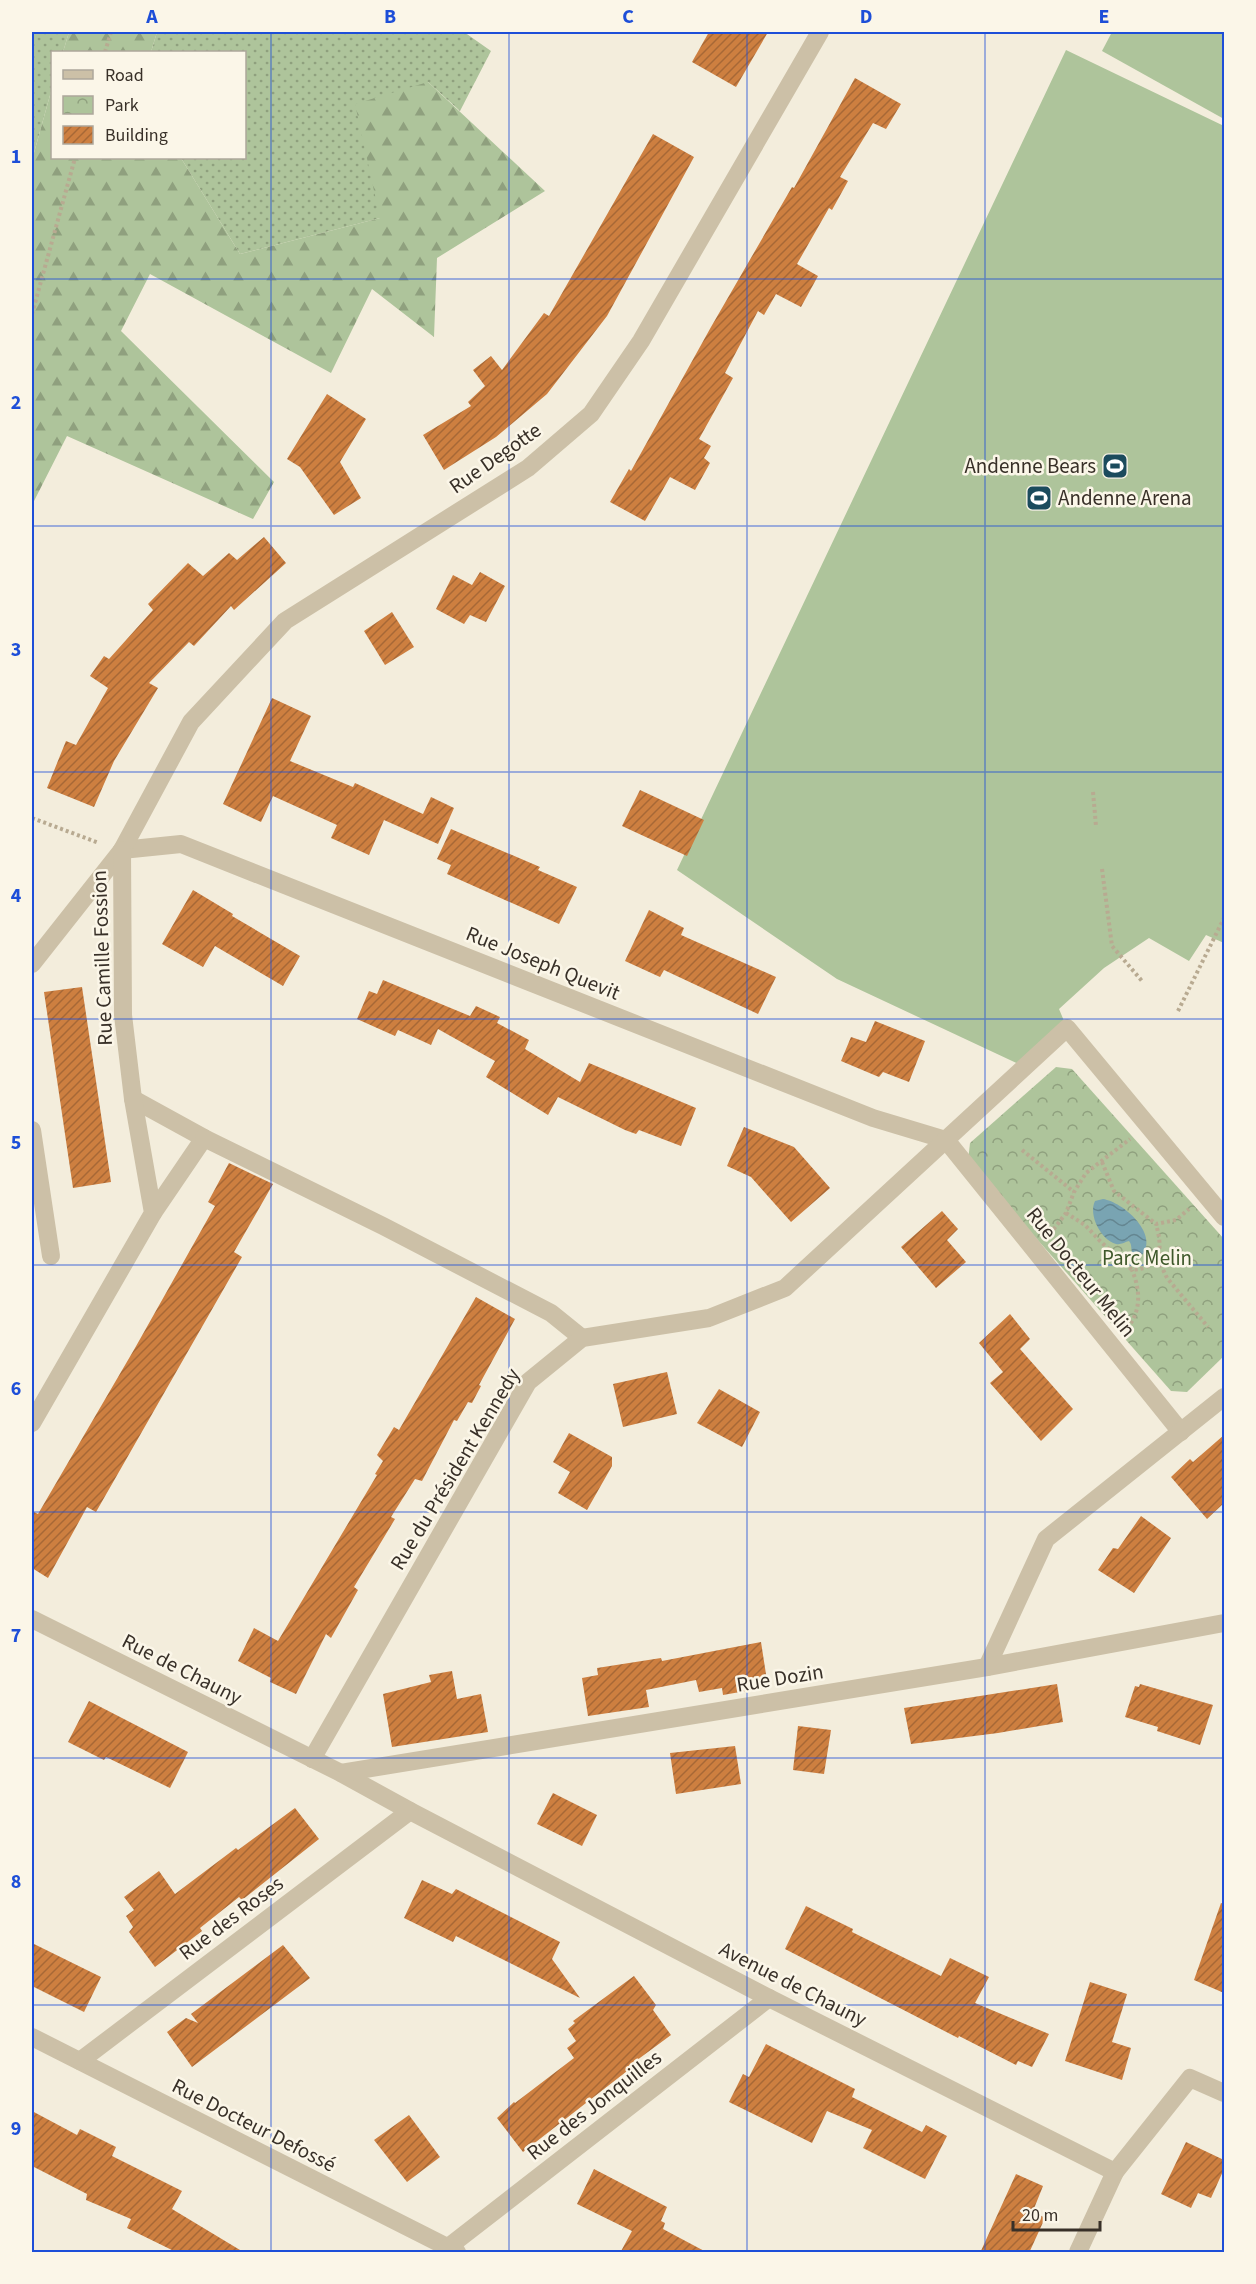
<svg xmlns="http://www.w3.org/2000/svg" width="1256" height="2284" viewBox="0 0 1256 2284" font-family="'Source Sans 3',sans-serif">
<defs>
<pattern id="grass-dots" width="8" height="8" patternUnits="userSpaceOnUse" patternTransform="scale(1.5)"><rect width="8" height="8" fill="#aec49b"/><path d="M2 2h.1M6 6h.1" fill="none" stroke="#8fa07e" stroke-width="1.8" stroke-linecap="round"/></pattern>
<pattern id="forest-firs" width="22" height="20" patternUnits="userSpaceOnUse" patternTransform="scale(1.5)"><rect width="22" height="20" fill="#aec49b"/><path d="M5 1l3.5 6h-7zM16 11l3.5 6h-7z" fill="#8fa07e"/></pattern>
<pattern id="park-crowns" width="20" height="18" patternUnits="userSpaceOnUse" patternTransform="scale(1.5)"><rect width="20" height="18" fill="#aec49b"/><path d="M2 6a3 3 0 1 1 6 0M12 15a3 3 0 1 1 6 0" fill="none" stroke="#8fa07e"/></pattern>
<pattern id="water-waves" width="16" height="10" patternUnits="userSpaceOnUse" patternTransform="scale(1.5)"><rect width="16" height="10" fill="#79a4b2"/><path d="M0 5q4-4 8 0t8 0" fill="none" stroke="#648691"/></pattern>
<pattern id="building-hatch" width="6" height="6" patternUnits="userSpaceOnUse" patternTransform="scale(1.5)"><rect width="6" height="6" fill="#cd7f40"/><path d="M-1 1l2-2M0 6l6-6M5 7l2-2" fill="none" stroke="#a76836"/></pattern>
</defs>
<rect width="100%" height="100%" fill="#f3eddc"/>
<g fill="url(#grass-dots)">
<path d="M32 32H69L63 52H52V88L32 160Z"/>
<path d="M157 32H464L491 51 460 111 428 82 380 218 240 254 181 158H244V52H151Z"/>
</g>
<g fill="url(#forest-firs)">
<path d="M69 32H157L151 52H63Z"/>
<path d="M428 82 545 191 437 258 434 337 372 289 331 373 150 274 121 331 274 482 253 519 67 436 32 505V160L52 88V158H181L240 254 380 218 355 104Z"/>
</g>
<path fill="url(#park-crowns)" d="M1056 1067 1072 1069 1224 1239V1356L1187 1392 1171 1391 968 1161 970 1143Z"/>
<g fill="#aec49b">
<path d="M1112 32H1224V119L1102 51Z"/>
<path d="M1066 50 1224 126V943L1206 935 1189 961 1149 938 1104 968 1059 1009 1067 1028 1025 1067 837 979 677 870Z"/>
</g>
<path fill="url(#water-waves)" d="M1103 1199C1123 1202 1158 1233 1143 1254L1138 1257C1128 1255 1134 1247 1129 1241 1125 1242 1121 1245 1116 1244 1101 1240 1088 1215 1095 1201Z"/>
<g fill="url(#building-hatch)">
<path d="M709 32H768L736 87 692 62Z"/>
<path d="M855 78 901 104 886 129 873 123 840 177 848 181 832 210 829 208 797 264 818 276 801 307 776 294 764 315 758 311 725 373 733 378 699 439 711 446 704 458 710 463 695 490 670 477 645 521 610 502 629 469 631 471 711 327 792 187 794 188Z"/>
<path d="M653 134 694 157 607 316 547 394 496 437 444 470 423 435 471 406 468 402 485 386 473 370 491 356 502 370 544 313 549 316Z"/>
<path d="M327 394 366 419 340 462 361 498 334 515 300 467 287 459Z"/>
<path d="M264 537 286 563 234 610 231 606 194 646 189 642 149 683 158 688 114 761 94 807 47 788 66 741 76 745 108 688 90 676 104 656 109 659 153 610 148 604 188 563 203 576 229 553 237 560Z"/>
<path d="M480 572 505 586 486 622 470 615 464 624 436 609 453 575 472 585Z"/>
<path d="M392 612 414 647 385 665 364 631Z"/>
<path d="M272 698 311 716 290 761 353 787 355 783 423 814 431 797 454 808 438 844 384 820 369 855 331 838 337 825 273 796 261 822 223 804Z"/>
<path d="M640 790 704 820 687 856 622 826Z"/>
<path d="M451 829 540 867 538 870 577 887 559 924 447 874 451 865 437 859Z"/>
<path d="M193 890 233 914 232 916 300 956 283 986 215 946 203 967 162 944Z"/>
<path d="M649 910 684 928 681 935 776 977 758 1014 664 970 660 977 625 961Z"/>
<path d="M383 980 470 1016 476 1006 500 1017 497 1023 529 1040 525 1049 580 1082 589 1063 696 1108 681 1146 639 1130 636 1134 625 1130 558 1097 548 1115 486 1077 495 1061 438 1029 431 1045 398 1030 395 1036 357 1019 369 991 377 994Z"/>
<path d="M82 987 111 1182 73 1188 44 992Z"/>
<path d="M875 1021 925 1041 909 1082 883 1072 879 1077 841 1061 851 1037 866 1042Z"/>
<path d="M744 1127 794 1147 830 1188 791 1222 751 1177 727 1166Z"/>
<path d="M229 1163 273 1184 234 1252 242 1257 96 1512 87 1507 48 1578 32 1568V1511L38 1514 135 1348 215 1206 208 1202Z"/>
<path d="M942 1211 958 1229 947 1240 966 1262 936 1288 901 1247Z"/>
<path d="M476 1297 515 1319 479 1385 481 1386 472 1403 468 1402 457 1421 454 1420 422 1481 415 1479 391 1517 395 1519 354 1587 358 1590 331 1638 326 1634 296 1694 270 1682 271 1678 238 1661 254 1628 278 1641 377 1475 375 1474 383 1461 377 1455 394 1427 399 1430Z"/>
<path d="M1010 1314 1030 1339 1020 1349 1073 1409 1041 1441 990 1383 1003 1372 979 1343Z"/>
<path d="M667 1372 677 1414 623 1427 613 1384Z"/>
<path d="M719 1389 760 1412 742 1447 697 1423Z"/>
<path d="M569 1433 612 1457V1466L587 1510 558 1493 570 1472 553 1462Z"/>
<path d="M1224 1435V1503L1207 1519 1171 1477 1190 1459 1193 1462Z"/>
<path d="M1141 1516 1171 1538 1134 1593 1098 1570 1113 1548 1118 1549Z"/>
<path d="M761 1642 768 1687 723 1695 722 1688 699 1692 696 1680 646 1690 649 1707 588 1716 582 1678 598 1675 597 1668 661 1658 662 1661Z"/>
<path d="M452 1671 457 1699 481 1694 488 1732 392 1747 383 1694 431 1682 429 1675Z"/>
<path d="M1057 1684 1063 1722 998 1733 911 1744 904 1708Z"/>
<path d="M1140 1684 1213 1705 1200 1745 1157 1731 1158 1727 1125 1717 1135 1686 1139 1687Z"/>
<path d="M89 1701 188 1752 170 1788 106 1757 104 1760 68 1742Z"/>
<path d="M798 1726 831 1730 824 1774 793 1770Z"/>
<path d="M735 1746 741 1784 676 1794 670 1753Z"/>
<path d="M553 1793 597 1815 582 1846 537 1824Z"/>
<path d="M295 1808 319 1839 242 1900 239 1897 200 1928 202 1931 155 1967 129 1932 133 1927 126 1916 134 1910 124 1897 159 1871 175 1894 236 1848 238 1850Z"/>
<path d="M422 1880 452 1894 456 1889 560 1942 552 1959 580 1998 456 1936 453 1942 404 1918Z"/>
<path d="M1221 1903 1224 1904V1993L1194 1980Z"/>
<path d="M806 1906 853 1929 852 1932 941 1976 950 1958 989 1977 975 2003 1049 2034 1032 2067 1018 2061 1016 2065 959 2036 958 2038 785 1949Z"/>
<path d="M32 1943 101 1977 84 2012 32 1986Z"/>
<path d="M283 1945 310 1978 192 2067 167 2032 186 2018 198 2023 191 2014Z"/>
<path d="M634 1976 656 2005 653 2010 671 2035 629 2066 631 2068 523 2152 497 2118 514 2102 515 2103 574 2058 567 2048 576 2041 568 2029 575 2023 573 2021Z"/>
<path d="M1090 1982 1127 1994 1112 2042 1131 2048 1122 2080 1065 2061Z"/>
<path d="M766 2044 855 2089 852 2097 922 2132 926 2125 947 2136 925 2179 863 2148 872 2130 827 2111 812 2143 729 2102 743 2074 749 2077Z"/>
<path d="M32 2111 77 2135 80 2129 116 2147 112 2156 182 2191 172 2209 245 2253H178L127 2228 131 2219 86 2200 87 2194 32 2166Z"/>
<path d="M409 2115 440 2157 407 2182 374 2140Z"/>
<path d="M1186 2142 1224 2160V2169L1211 2198 1198 2193 1191 2208 1161 2194Z"/>
<path d="M594 2169 667 2207 661 2221 665 2223 663 2229 708 2253H620L632 2231 577 2204Z"/>
<path d="M1016 2174 1043 2186 1033 2211 1045 2218 1029 2253H980Z"/>
</g>
<g fill="none" stroke-linecap="round" stroke-linejoin="round">
<g stroke="#b8aa91" stroke-width="4" stroke-dasharray="3 3" stroke-linecap="butt">
<path d="M105 52 111 32"/>
<path d="M32 314 75 158"/>
<path d="M1093 792 1096 826"/>
<path d="M32 818 99 843"/>
<path d="M1102 869 1112 946 1142 981"/>
<path d="M1178 1011 1224 918"/>
<path d="M1022 1150 1074 1192"/>
<path d="M1102 1162 1114 1191 1156 1224 1176 1220 1189 1209"/>
<path d="M1066 1213 1085 1225 1100 1241 1132 1270C1162 1268 1163 1249 1156 1224"/>
<path d="M1050 1234 1066 1213 1074 1192 1086 1173 1130 1139"/>
<path d="M1158 1259 1167 1278 1208 1327"/>
<path d="M1127 1328C1142 1311 1140 1289 1132 1270"/>
</g>
<g stroke="#ccc0a7" stroke-width="18">
<path d="M122 850 181 844 873 1118 946 1140"/>
<path d="M32 964 122 850 191 722 285 621 528 468 591 414 641 341 820 32"/>
<path d="M133 1099 204 1138 153 1213"/>
<path d="M32 1130 51 1256"/>
<path d="M204 1138 383 1226 551 1313 582 1338"/>
<path d="M946 1140 1181 1432"/>
<path d="M32 1423 153 1213 133 1099 123 1015 122 850"/>
<path d="M32 1619 341 1773 410 1811 769 1998 1115 2172 1190 2078 1224 2093"/>
<path d="M987 1667 1046 1539 1224 1397"/>
<path d="M312 1759 528 1382 582 1338 709 1318 785 1288 1067 1028 1224 1217"/>
<path d="M341 1773 987 1667 1224 1623"/>
<path d="M32 2037 457 2252"/>
<path d="M80 2061 410 1811"/>
<path d="M447 2248 769 1998"/>
<path d="M1078 2252 1115 2172"/>
</g>
</g>
<path fill="none" stroke="#1d4ed8" stroke-width="1.5" stroke-opacity="0.55" d="M271 32V2252M509 32V2252M747 32V2252M985 32V2252M32 279H1224M32 526H1224M32 772H1224M32 1019H1224M32 1265H1224M32 1512H1224M32 1758H1224M32 2005H1224"/>
<defs>
<g id="stadium-square" transform="scale(1.35)"><rect x="-9" y="-9" width="18" height="18" rx="4" fill="#1b4b5d" stroke="#fbf6e8"/><path d="M0-5a6.5 5 0 1 0 0 10a6.5 5 0 1 0 0-10ZM-3.5-1.8h7v3.6h-7Z" fill="#fff"/></g>
</defs>
<g fill-rule="evenodd">
<use href="#stadium-square" x="1115" y="466"/>
<use href="#stadium-square" x="1039" y="498"/>
</g>
<g text-anchor="middle" dominant-baseline="central" stroke-width="5" stroke-linejoin="round" paint-order="stroke">
<g font-size="21" fill="#383028" stroke="#fbf6e8">
<text transform="translate(495 458) rotate(-35)">Rue Degotte</text>
<text transform="translate(102 958) rotate(-92)">Rue Camille Fossion</text>
<text transform="translate(543 963) rotate(22)">Rue Joseph Quevit</text>
<text transform="translate(1081 1272) rotate(51)">Rue Docteur Melin</text>
<text transform="translate(455 1469) rotate(-59)">Rue du Président Kennedy</text>
<text transform="translate(182 1669) rotate(27)">Rue de Chauny</text>
<text transform="translate(780 1678) rotate(-9)">Rue Dozin</text>
<text transform="translate(231 1918) rotate(-37)">Rue des Roses</text>
<text transform="translate(793 1984) rotate(27)">Avenue de Chauny</text>
<text transform="translate(594 2105) rotate(-38)">Rue des Jonquilles</text>
<text transform="translate(254 2125) rotate(27)">Rue Docteur Defossé</text>
</g>
<g font-size="21" fill="#383028" stroke="#fbf6e8" text-anchor="end">
<text x="1096" y="466">Andenne Bears</text>
<text x="1058" y="498" text-anchor="start">Andenne Arena</text>
</g>
<g font-size="21" fill="#3e582a" stroke="#fbf6e8">
<text x="1147" y="1258">Parc Melin</text>
</g>
</g>
<rect width="1256" height="2284" fill="none" stroke="#fbf6e8" stroke-width="66"/>
<rect x="51" y="51" width="195" height="108" fill="#fbf6e8" stroke="#ada79b" stroke-width="1.5"/>
<rect x="63" y="70" width="30" height="9" fill="#ccc0a7" stroke="#ada79b" stroke-width="1.5"/>
<text x="105" y="81" font-size="18" fill="#383028">Road</text>
<rect x="63" y="96" width="30" height="18" fill="url(#park-crowns)" stroke="#ada79b" stroke-width="1.5"/>
<text x="105" y="111" font-size="18" fill="#383028">Park</text>
<rect x="63" y="126" width="30" height="18" fill="url(#building-hatch)" stroke="#ada79b" stroke-width="1.5"/>
<text x="105" y="141" font-size="18" fill="#383028">Building</text>
<path d="M1013 2221v9h87v-9" fill="none" stroke="#383028" stroke-width="3"/>
<text x="1022" y="2221" font-size="18" fill="#383028" stroke="#fbf6e8" stroke-width="4.5" paint-order="stroke">20 m</text>
<rect x="33" y="33" width="1190" height="2218" fill="none" stroke="#1d4ed8" stroke-width="2"/>
<g font-size="20" text-anchor="middle" font-weight="bold" fill="#1d4ed8">
<text x="152" y="23">A</text>
<text x="390" y="23">B</text>
<text x="628" y="23">C</text>
<text x="866" y="23">D</text>
<text x="1104" y="23">E</text>
<text x="16" y="163">1</text>
<text x="16" y="409">2</text>
<text x="16" y="656">3</text>
<text x="16" y="902">4</text>
<text x="16" y="1149">5</text>
<text x="16" y="1395">6</text>
<text x="16" y="1642">7</text>
<text x="16" y="1888">8</text>
<text x="16" y="2135">9</text>
</g>
</svg>
